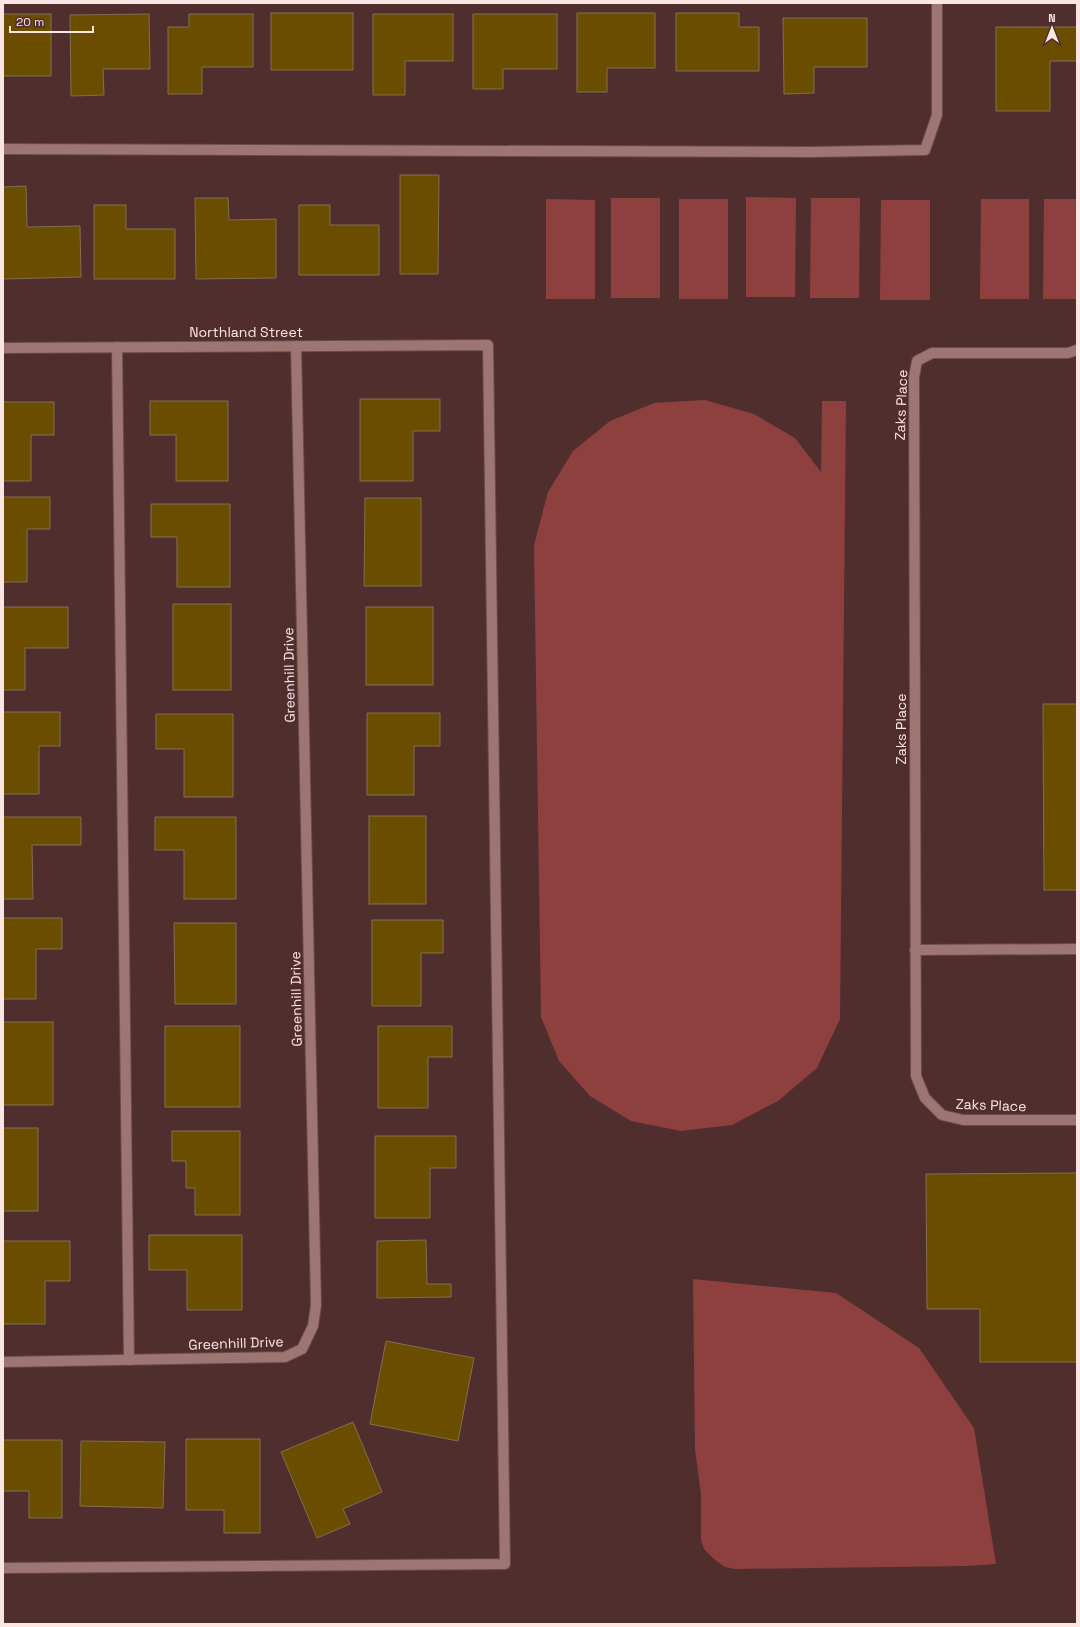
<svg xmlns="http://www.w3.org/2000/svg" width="1080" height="1627" viewBox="0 0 1080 1627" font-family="'Space Grotesk',sans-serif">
<rect width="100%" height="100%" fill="#502e2d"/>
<g fill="#8d403e">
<path d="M746 197 796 198 795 297H746Z"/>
<rect x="611" y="198" width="49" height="100"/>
<path d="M811 198H860L859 298H810Z"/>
<path d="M546 199 595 200V299H546Z"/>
<rect x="679" y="199" width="49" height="100"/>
<path d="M981 199H1029V299H980Z"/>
<path d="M1044 199H1077V299H1043Z"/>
<path d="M881 200H930V300H880Z"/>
<path d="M705 400 754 414 795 438 821 472 822 401H846L840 1019 817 1068 778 1101 732 1125 681 1131 631 1121 590 1096 559 1061 541 1017 534 545 548 492 573 451 610 421 654 403Z"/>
<path d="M693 1279 836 1293 919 1348 974 1428 996 1564 965 1566 735 1569 725 1567 714 1559 704 1549 701 1540V1494L695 1450Z"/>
</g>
<g fill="#6b4d00" stroke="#807050">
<rect x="271" y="13" width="82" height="57"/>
<path d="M577 13H655V68H607V92H577Z"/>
<path d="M676 13H739V27H759V71H676Z"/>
<rect x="3" y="14" width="48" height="62"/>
<path d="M149 14 150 69H103L104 95 71 96 70 15Z"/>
<path d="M189 14H253V67H202V94H168V27H189Z"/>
<path d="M373 14H453V61H405V95H373Z"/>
<path d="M473 14H557V69H503V89H473Z"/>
<path d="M783 18H867V67H814V93L784 94Z"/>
<path d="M996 27H1077V61H1050V111H996Z"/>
<path d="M400 175H439L438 274H400Z"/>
<path d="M26 186 27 227 80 226 81 277 3 279V187Z"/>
<path d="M195 198H228L229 220 276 219V278L196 279Z"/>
<path d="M94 205H126V229H175V279H94Z"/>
<path d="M299 205H330V225H379V275H299Z"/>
<path d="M360 399H440V431H413V481H360Z"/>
<path d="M150 401H228V481H176V435H150Z"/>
<path d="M3 402H54V435H31V481H3Z"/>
<path d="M3 497H50V529H27V582H3Z"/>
<path d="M365 498H421V586H364Z"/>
<path d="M151 504H230V587H177V537H151Z"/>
<rect x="173" y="604" width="58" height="86"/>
<path d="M3 607H68V648H25V690H3Z"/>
<rect x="366" y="607" width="67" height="78"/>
<path d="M1043 704H1077V890H1044Z"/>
<path d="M3 712H60V746H39V794H3Z"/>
<path d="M367 713H440V746H414V795H367Z"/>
<path d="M156 714H233V797H184V749H156Z"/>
<rect x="369" y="816" width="57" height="88"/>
<path d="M3 817H81V845H32L33 899H3Z"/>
<path d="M155 817H236V899H184V850H155Z"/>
<path d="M3 918H62V949H36V999H3Z"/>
<path d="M372 920H443V953H421V1006H372Z"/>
<path d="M174 923H236V1004H175Z"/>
<rect x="3" y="1022" width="50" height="83"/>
<rect x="165" y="1026" width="75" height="81"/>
<path d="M378 1026H452V1057H428V1108H378Z"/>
<rect x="3" y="1128" width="35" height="83"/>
<path d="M172 1131H240V1215H195V1188H186V1161H172Z"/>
<path d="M375 1136H456V1168H430V1218H375Z"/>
<path d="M1077 1173V1362H980V1309H927L926 1174Z"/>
<path d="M149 1235H242V1310H187V1270H149Z"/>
<path d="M426 1240 427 1284H451V1297L377 1298V1241Z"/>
<path d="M3 1241H70V1281H45V1324H3Z"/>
<path d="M386 1341 474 1358 458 1441 370 1424Z"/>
<path d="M353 1422 382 1492 343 1509 350 1524 317 1538 281 1452Z"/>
<path d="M186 1439H260V1533H224V1510H186Z"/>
<path d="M3 1440H62V1518H29V1491H3Z"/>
<path d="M81 1441 165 1442 163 1508 80 1506Z"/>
</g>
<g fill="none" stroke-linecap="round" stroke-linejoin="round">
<g stroke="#694c4b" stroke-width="12">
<g id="minor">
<path d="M3 149 811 152 925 150 937 115V3"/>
<path d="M117 347 129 1360"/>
<path d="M3 348 488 345 505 1564 3 1568"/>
<path d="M1077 350 1068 353H932L917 361 914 377 916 1076 925 1098 942 1115 963 1120H1077"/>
<path d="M915 950 1077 949"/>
<path d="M3 1362 285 1357 302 1349 313 1326 316 1305 296 346"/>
</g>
</g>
<use href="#minor" stroke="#9d7572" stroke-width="10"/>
</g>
<g text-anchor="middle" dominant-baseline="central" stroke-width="3" stroke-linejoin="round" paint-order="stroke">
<g font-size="14" fill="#fce6e4" stroke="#502e2d">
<text x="246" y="332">Northland Street</text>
<text transform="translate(901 405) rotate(-88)">Zaks Place</text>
<text transform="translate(289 675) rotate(-91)">Greenhill Drive</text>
<text transform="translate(901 729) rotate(-90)">Zaks Place</text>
<text transform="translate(296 999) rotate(-91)">Greenhill Drive</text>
<text transform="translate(991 1105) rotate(2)">Zaks Place</text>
<text transform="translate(236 1343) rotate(-2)">Greenhill Drive</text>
</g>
</g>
<rect width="1080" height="1627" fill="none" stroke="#fce6e4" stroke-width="8"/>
<g transform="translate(1052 28)" stroke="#502e2d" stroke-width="3" paint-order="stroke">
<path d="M0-3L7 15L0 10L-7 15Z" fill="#fce6e4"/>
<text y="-6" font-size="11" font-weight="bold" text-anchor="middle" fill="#fce6e4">N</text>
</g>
<path d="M10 26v6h83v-6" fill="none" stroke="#fce6e4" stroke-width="2"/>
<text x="16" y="26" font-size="12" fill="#fce6e4" stroke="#502e2d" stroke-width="3" paint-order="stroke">20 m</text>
</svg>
